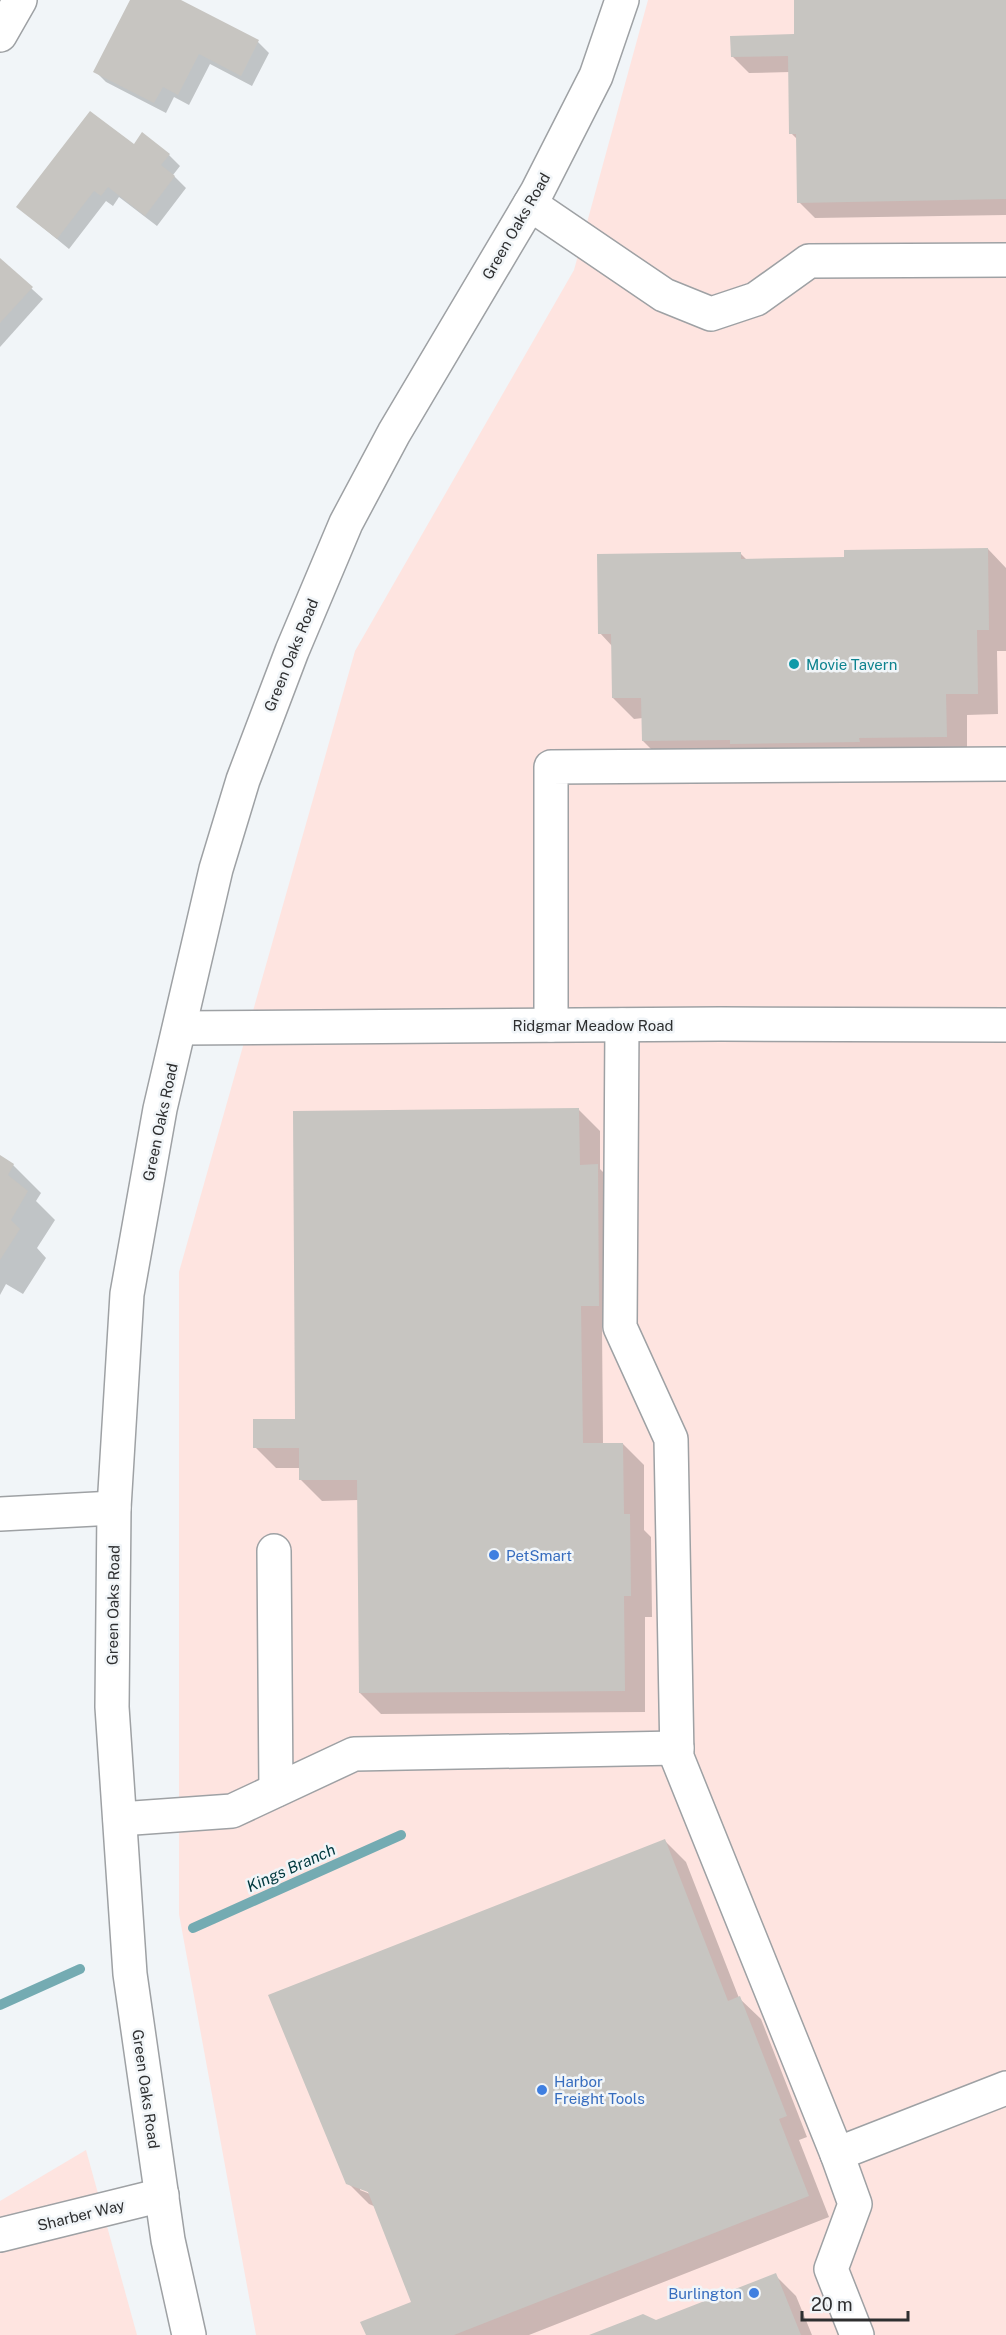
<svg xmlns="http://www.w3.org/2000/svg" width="1006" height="2335" viewBox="0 0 1006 2335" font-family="'Public Sans',sans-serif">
<rect width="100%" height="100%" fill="#f1f5f8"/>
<g fill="#fee4e0">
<path d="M648 0H1006V2335H256L179 1914V1272L355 651 574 270Z"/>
<path d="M86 2150 137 2335H0V2201Z"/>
</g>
<g fill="#0003" fill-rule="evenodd">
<path d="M132 0H177L258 42 269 53 252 86 210 64 189 105 174 97 166 113 106 82 95 71Z"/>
<path d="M795 0H1006V215L815 218 799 202 798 140 791 133 790 72 749 73 732 56 796 36Z"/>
<path d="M134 146 169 155 180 166 173 175 186 188 157 226 119 197 113 206 106 201 69 249 18 207Z"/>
<path d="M0 260 43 299 0 347Z"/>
<path d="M988 549 1006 568V651H997L998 714 967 715V758L664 762 643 741V718L634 719 613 698 612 646 600 633 741 554 747 560 846 559Z"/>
<path d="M579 1110 600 1131V1169L618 1187 619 1326H602L603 1444H623L644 1465V1530L651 1537 652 1617H645V1712L381 1714 360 1693 359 1500 322 1501 301 1480V1468H276L255 1447 297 1420Z"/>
<path d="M0 1157 13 1165 41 1193 36 1201 55 1220 37 1248 46 1258 23 1294 6 1284 0 1295Z"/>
<path d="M665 1841 686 1862 739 1998 761 2019 807 2137 799 2140 829 2217 529 2335H367L413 2303 376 2207 369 2204 348 2183ZM360 2187 375 2196 360 2190Z"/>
<path d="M775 2275 796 2296 812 2335H593L656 2321Z"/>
</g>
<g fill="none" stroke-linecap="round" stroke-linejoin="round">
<g stroke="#74abb2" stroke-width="10">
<path d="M193 1928 401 1835"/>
<path d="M0 2005 80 1969"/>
</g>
</g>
<g fill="#c7c5c1">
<path d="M130 0H181L259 40 241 76 199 54 178 95 163 87 154 103 93 72Z"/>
<path d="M794 0H1006V199L797 203 796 134H789L788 56 731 57 730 36 794 34Z"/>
<path d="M90 111 134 144 142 132 170 154 161 165 175 176 145 216 108 187 101 196 94 191 57 239 16 207Z"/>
<path d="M0 258 33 287 0 323Z"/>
<path d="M988 548 989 630H977L978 694H946L947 737 859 738 860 742 730 744V740L642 741 641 698H612L611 634H598L597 554 741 552V559L844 557V550Z"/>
<path d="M579 1108 580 1165 598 1164 599 1306H581L583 1443H623L624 1514H630L631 1596H624L625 1691 359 1693 357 1480H299V1448H253V1419H295L293 1111Z"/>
<path d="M0 1155 14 1164 8 1175 28 1191 11 1220 20 1229 0 1260Z"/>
<path d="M665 1839 728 2001 740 1996 787 2116 779 2119 809 2196 454 2335H366L360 2322 411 2302 368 2192 346 2184 268 1995Z"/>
<path d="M776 2273 801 2335H589L643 2314 656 2320Z"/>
</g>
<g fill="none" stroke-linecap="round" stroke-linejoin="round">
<g stroke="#9ea1a4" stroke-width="36">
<g id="minor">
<path d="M0 35 20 0"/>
<path d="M530 204 664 295 711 314 756 299 809 261 1006 260"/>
<path d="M551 1025V767L1006 764"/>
<path d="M622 1025 620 1327 671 1439 677 1757 837 2154 1006 2088"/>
<path d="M180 1028 721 1024 1006 1025"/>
<path d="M0 1514 114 1508"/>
<path d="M274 1551 276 1790"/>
<path d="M120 1819 232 1811 354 1754 677 1748"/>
<path d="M837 2154 855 2204 831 2269 857 2335"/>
<path d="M0 2235 162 2195"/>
</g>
</g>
<g stroke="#9ea1a4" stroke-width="36">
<path id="major" d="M189 2335 168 2240 130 1974 112 1707 114 1508 127 1294 160 1109 216 869 243 780 292 651 346 523 394 433 537 192 596 76 622 0"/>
</g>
<use href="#minor" stroke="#fff" stroke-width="33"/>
<use href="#major" stroke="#fff" stroke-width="33"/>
</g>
<circle fill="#0f9aa8" stroke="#f1f5f8" stroke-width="2" cx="794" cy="664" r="6"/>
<g fill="#3f7fe0" stroke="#f1f5f8" stroke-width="2">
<circle cx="494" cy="1555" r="6"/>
<circle cx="542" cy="2090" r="6"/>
<circle cx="754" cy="2293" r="6"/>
</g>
<g text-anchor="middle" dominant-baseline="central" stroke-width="5" stroke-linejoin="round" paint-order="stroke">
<g font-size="15" fill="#2e2f30" stroke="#f1f5f8">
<text transform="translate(516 226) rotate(-60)">Green Oaks Road</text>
<text transform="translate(291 655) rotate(-68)">Green Oaks Road</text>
<text x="593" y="1025">Ridgmar Meadow Road</text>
<text transform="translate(160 1122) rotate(-78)">Green Oaks Road</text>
<text transform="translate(113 1605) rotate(-89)">Green Oaks Road</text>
<text transform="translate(146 2089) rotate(82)">Green Oaks Road</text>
<text transform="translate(81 2215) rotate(-14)">Sharber Way</text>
</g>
<g font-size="15" fill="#0d838f" stroke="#f1f5f8" text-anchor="start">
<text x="806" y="664">Movie Tavern</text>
</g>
<g font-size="15" fill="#366cbe" stroke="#f1f5f8" text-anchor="start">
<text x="506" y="1555">PetSmart</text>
<text x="554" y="2081">Harbor<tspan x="554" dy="17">Freight Tools</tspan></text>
<text x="742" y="2293" text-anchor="end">Burlington</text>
</g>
<g font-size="16" font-style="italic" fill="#01383e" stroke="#f1f5f8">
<text transform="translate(291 1868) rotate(-24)">Kings Branch</text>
</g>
</g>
<path d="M802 2311v9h106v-9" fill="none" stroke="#2e2f30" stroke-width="3"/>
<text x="811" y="2311" font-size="18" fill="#2e2f30" stroke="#f1f5f8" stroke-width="4.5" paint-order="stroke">20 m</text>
</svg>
